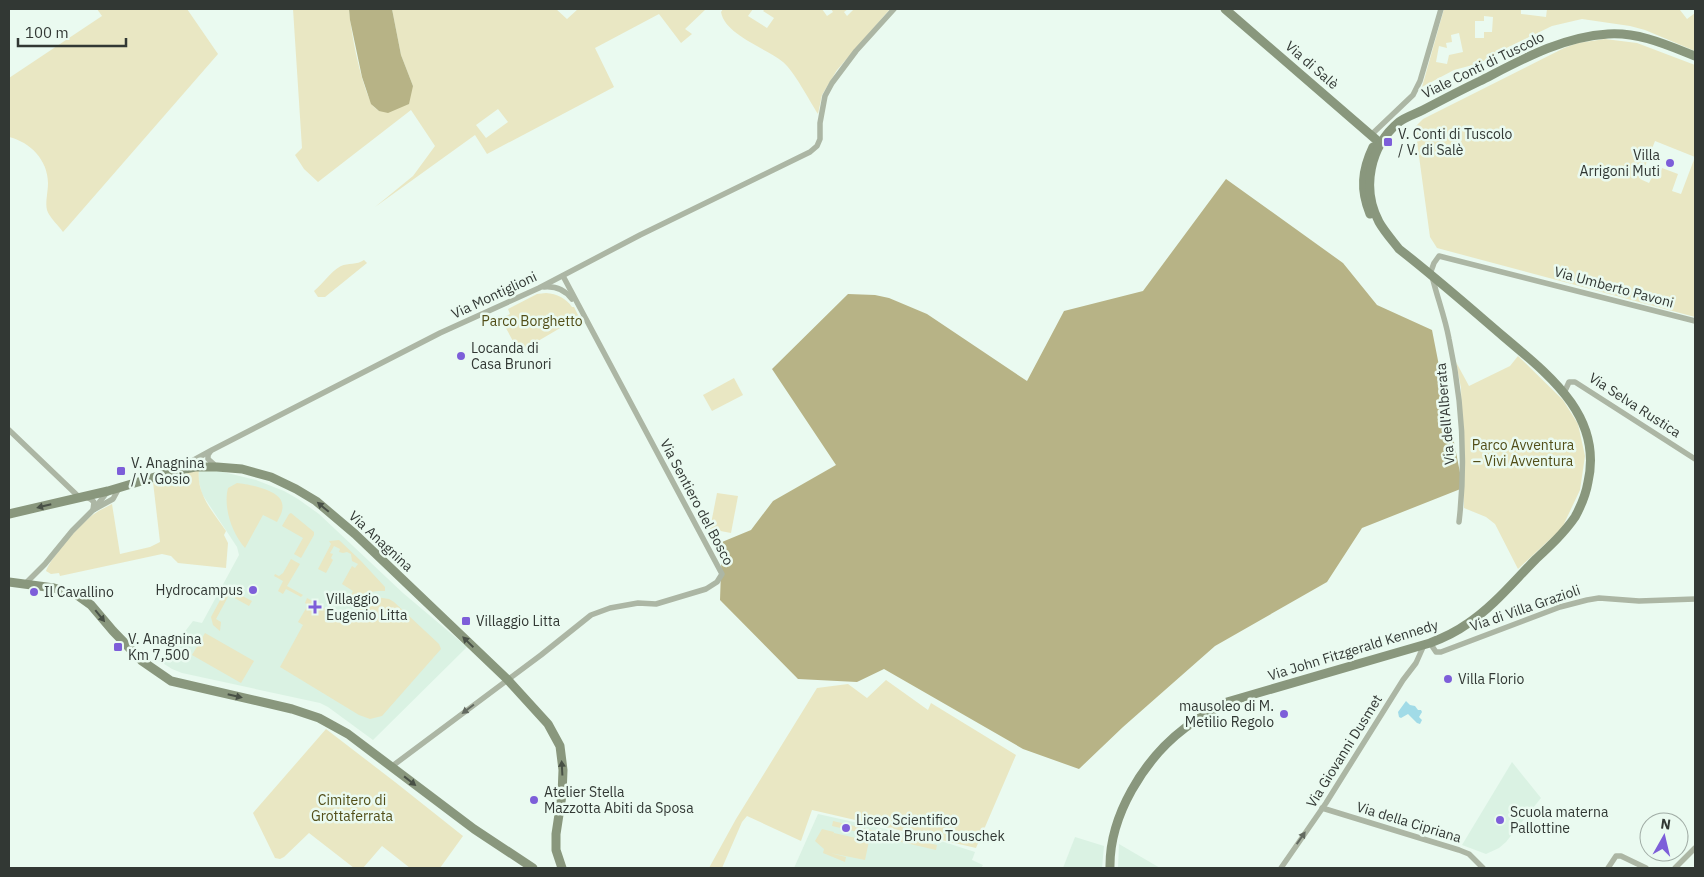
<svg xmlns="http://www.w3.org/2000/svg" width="1704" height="877" viewBox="0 0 1704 877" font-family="'IBM Plex Sans',sans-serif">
<rect width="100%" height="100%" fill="#eafaf0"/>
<g fill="#daf2e3">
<path d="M199 470 219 471 256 480 284 491 298 499 319 514 403 593 467 647 373 740 328 707 320 703 182 673 172 669 158 660 170 651 193 621 202 623 239 555 237 547 202 494 198 478Z"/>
<path d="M1512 762 1541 798 1506 842 1499 848 1486 854 1462 845Z"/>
<path d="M818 814 944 842 975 852 972 860 983 865 981 868H794Z"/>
<path d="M1075 837 1104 846 1102 868H1063Z"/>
<path d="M1119 844 1160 868H1118Z"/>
</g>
<g fill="#e9e7c3" fill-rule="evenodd">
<path d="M97 9H187L218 54 63 232C59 226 49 217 47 210 45 202 48 192 48 183 48 160 30 142 9 137V78L102 16Z"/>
<path d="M293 9H349C351 33 360 80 371 102 372 106 376 108 379 111L413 86 401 55 392 9H556L567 19 578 9H706L685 29 692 34 681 43 659 14 595 48 614 87 487 154 475 135 375 207 413 176 435 146 411 110 318 182 304 169 295 155 302 148ZM498 109 508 122 486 138 476 125Z"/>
<path d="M723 9H753L748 16 767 28 774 18 763 11 765 9H822L827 16 833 12 831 9H848L844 12 847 16 854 9H890L837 70 822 95 818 114C809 100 794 71 783 62 766 48 725 35 721 12Z"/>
<path d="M1444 9H1521V14L1546 17 1547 9H1681L1680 10 1687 19 1695 13V51L1645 30 1630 26 1582 19 1552 26 1498 52 1480 63 1454 70 1422 87ZM1484 16 1493 17 1492 32H1484V38H1475V21H1484ZM1459 33 1463 52 1449 55 1447 64 1436 62 1439 46 1447 48 1446 43 1452 42 1451 35Z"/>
<path d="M1605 39 1637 43 1695 65V157L1655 141 1640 179 1649 183 1652 177 1658 179 1662 168 1678 174 1672 191 1681 194 1695 157V317L1437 248 1430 237 1415 127 1423 119 1564 48 1578 43Z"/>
<path d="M364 260 367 263 325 297H318L314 291C323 284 331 271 341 266 348 263 357 265 364 260Z"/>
<path d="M546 293C557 294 566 298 572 307H574L579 317 521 351 516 342 514 343 501 319 510 314 508 309 537 294Z"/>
<path d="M1518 356 1563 400 1578 424 1585 456 1580 490 1562 528 1518 569 1495 524 1486 517 1464 508 1461 388 1456 362 1469 386 1510 366Z"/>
<path d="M734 378 743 395 712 411 703 395Z"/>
<path d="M199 470C196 494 213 512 226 531L224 535 228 543 226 568 178 563 171 556 162 554 60 576 59 573 51 574 46 571C51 557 81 523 94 514 100 510 106 507 112 504L120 554 150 547 160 542 153 482 168 476Z"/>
<path d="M237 483C248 484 280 490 282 503 284 510 280 516 277 522L263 515 245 548C232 533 223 508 228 488Z"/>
<path d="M717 493 738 496 731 533 710 529Z"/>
<path d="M291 513 314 532V535L301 558 294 554 303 538 282 526 289 514Z"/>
<path d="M339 540 361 561 385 587V591C377 591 368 591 361 596 354 600 354 607 345 606L353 591 342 584 352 566 355 568 358 564 352 561 351 554 347 552 343 553 339 552 340 549 334 546 330 553 333 554 331 558 333 560 326 573 318 569 331 544 329 541Z"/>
<path d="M291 559 300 564 287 586 303 595 301 597 286 589 283 594 278 591 283 581 274 576 275 574 279 576 283 573Z"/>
<path d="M231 590 252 601 249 606 229 595 216 619 221 622 220 631 213 625 211 617 225 591Z"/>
<path d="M376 597 389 599 394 602 439 644 441 649 382 716 370 719 359 715 280 667 303 625 298 622 308 605 305 603 307 598C319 604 341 623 354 612 361 606 366 600 376 597Z"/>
<path d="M205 633 254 661 241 683 192 655Z"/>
<path d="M886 680 928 710 931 703 1016 755 976 848 812 810 801 841 747 816 742 822 722 868H709L736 819 817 688 848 684 867 698Z"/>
<path d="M326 729 395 782 463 836 440 868H410L382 846 363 868H354L309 833 284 857 280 859 275 858 253 813Z"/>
<path d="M833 821 937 845 936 850 832 826Z"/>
<path d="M822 829 834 832 833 837 834 833 869 841 865 860 830 853 846 857 845 862 823 853 824 849 815 841Z"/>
</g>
<g fill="#b7b386">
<path d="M349 9H392L401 55 413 86 409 104 388 113 379 111 371 104 362 77 350 20Z"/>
<path d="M1226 179 1343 263 1377 305 1432 330 1463 488 1362 528 1327 582 1215 646 1123 727 1079 769 1023 749 884 669 857 682 798 679 720 600 722 542 751 530 773 501 836 465 772 369 848 294 875 295 889 298 927 314 1027 381 1064 311 1143 291Z"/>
</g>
<path fill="#a1dbe7" d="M1406 701 1410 705 1415 706 1418 710H1421L1422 712 1419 717 1422 720 1420 724 1417 723 1408 714 1401 718 1399 717 1398 712Z"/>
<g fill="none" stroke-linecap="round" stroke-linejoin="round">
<g stroke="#acb6a4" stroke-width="5.5">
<path d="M1371 135 1413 95 1420 81 1441 9"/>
<path d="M1430 274 1434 263 1439 256 1695 321"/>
<path d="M1432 276C1437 297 1445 317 1449 339 1462 399 1466 461 1459 522"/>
<path d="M544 287C555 286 565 290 572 299"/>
<path d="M1564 393 1569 382H1575L1695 459"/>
<path d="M9 430 79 497C86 497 89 497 94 502L93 510"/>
<path d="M210 452 208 455V459L217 467"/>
<path d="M181 467 212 450 440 333 539 288 640 235 810 152 817 146 820 139V123L825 96 832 83 856 51 894 9"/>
<path d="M94 509 108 491"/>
<path d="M25 584 45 564 72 531 93 510 113 499 119 488"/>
<path d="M1430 643 1436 652H1441L1560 607 1587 600 1599 598 1639 601 1695 599"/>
<path d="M391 767 541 655 591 615 610 608 638 603 656 604 706 589 717 582 722 574 563 276"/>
<path d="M1322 808 1459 850 1469 854 1483 868"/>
<path d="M1281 868 1326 803 1403 680 1416 663 1424 645"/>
<path d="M1608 868 1616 856H1621L1646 868"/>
<path d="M1675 868 1695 848"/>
</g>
<g stroke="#89977d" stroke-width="9">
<path d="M1225 9 1380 143"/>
<path d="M1370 214C1360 190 1362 170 1373 147"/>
<path d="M9 514 108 491 175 471 195 467H217L242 469 271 477 296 489 316 501 355 534 507 679 548 724 560 746 563 770 562 795 556 834V850L562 868"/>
<path d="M9 582 54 588 77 595 91 605 113 631 142 661 171 681 292 709 319 718 348 734 474 829 533 868"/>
<path d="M1110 868C1109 816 1144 759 1185 728 1198 718 1213 710 1227 702L1430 643C1443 638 1456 632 1467 624 1493 607 1514 581 1536 559 1550 546 1564 533 1575 517 1581 506 1586 494 1588 482 1603 416 1549 375 1504 337 1469 307 1435 277 1399 249 1392 240 1384 231 1379 222 1361 188 1370 146 1399 122 1405 117 1415 114 1423 110 1442 100 1461 90 1480 81 1521 60 1561 37 1608 34 1639 32 1667 45 1695 56"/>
</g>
</g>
<defs><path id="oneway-solid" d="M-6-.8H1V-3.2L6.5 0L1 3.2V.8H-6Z" transform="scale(1.25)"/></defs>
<g fill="#485046">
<use href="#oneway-solid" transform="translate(44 506) rotate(166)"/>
<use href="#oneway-solid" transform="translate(323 507) rotate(-140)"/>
<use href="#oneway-solid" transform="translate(100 616) rotate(51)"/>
<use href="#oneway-solid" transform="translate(468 642) rotate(-136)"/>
<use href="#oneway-solid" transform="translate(235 696) rotate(13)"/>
<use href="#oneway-solid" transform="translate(562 768) rotate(-93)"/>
<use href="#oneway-solid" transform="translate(410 781) rotate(38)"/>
</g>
<g fill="#636a61">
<use href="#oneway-solid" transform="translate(468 709) rotate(143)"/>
<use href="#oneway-solid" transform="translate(1301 838) rotate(-55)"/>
</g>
<g fill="#7d5ed9" stroke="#eafaf0" stroke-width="2">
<rect x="1383" y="137" width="10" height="10" rx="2.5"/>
<circle cx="1670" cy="163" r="5"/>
<circle cx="461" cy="356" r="5"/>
<rect x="116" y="466" width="10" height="10" rx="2.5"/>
<circle cx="253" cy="590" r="5"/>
<circle cx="34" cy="592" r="5"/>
<path d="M312.5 599.5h5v5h5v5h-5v5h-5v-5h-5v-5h5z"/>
<rect x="461" y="616" width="10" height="10" rx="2.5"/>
<rect x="113" y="642" width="10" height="10" rx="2.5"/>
<circle cx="1448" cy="679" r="5"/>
<circle cx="1284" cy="714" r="5"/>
<circle cx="534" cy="800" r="5"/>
<circle cx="1500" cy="820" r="5"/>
<circle cx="846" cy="828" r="5"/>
</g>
<g text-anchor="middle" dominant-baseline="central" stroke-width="5" stroke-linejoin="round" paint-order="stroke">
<g font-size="14" fill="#323834" stroke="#eafaf0">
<text transform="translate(1312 65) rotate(41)">Via di Salè</text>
<text transform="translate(1483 65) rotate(-26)">Viale Conti di Tuscolo</text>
<text transform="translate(1614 287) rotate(15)">Via Umberto Pavoni</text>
<text transform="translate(494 295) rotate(-25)">Via Montiglioni</text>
<text transform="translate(1635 405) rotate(33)">Via Selva Rustica</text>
<text transform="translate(1445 414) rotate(-95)">Via dell'Alberata</text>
<text transform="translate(697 502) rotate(62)">Via Sentiero del Bosco</text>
<text transform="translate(381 541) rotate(43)">Via Anagnina</text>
<text transform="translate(1525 608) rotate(-19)">Via di Villa Grazioli</text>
<text transform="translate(1353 650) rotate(-17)">Via John Fitzgerald Kennedy</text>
<text transform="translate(1344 751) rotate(-58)">Via Giovanni Dusmet</text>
<text transform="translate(1409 822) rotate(17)">Via della Cipriana</text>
</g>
<g font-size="14" fill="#323834" stroke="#eafaf0" text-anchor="start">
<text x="1398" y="134">V. Conti di Tuscolo<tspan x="1398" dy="16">/ V. di Salè</tspan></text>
<text x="1660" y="155" text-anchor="end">Villa<tspan x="1660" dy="16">Arrigoni Muti</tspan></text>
<text x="471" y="348">Locanda di<tspan x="471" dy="16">Casa Brunori</tspan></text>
<text x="131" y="463">V. Anagnina<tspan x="131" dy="16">/ V. Gosio</tspan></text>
<text x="243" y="590" text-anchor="end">Hydrocampus</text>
<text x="44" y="592">Il Cavallino</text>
<text x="326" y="599">Villaggio<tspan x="326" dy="16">Eugenio Litta</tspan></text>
<text x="476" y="621">Villaggio Litta</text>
<text x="128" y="639">V. Anagnina<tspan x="128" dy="16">Km 7,500</tspan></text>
<text x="1458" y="679">Villa Florio</text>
<text x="1274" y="706" text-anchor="end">mausoleo di M.<tspan x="1274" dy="16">Metilio Regolo</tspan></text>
<text x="544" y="792">Atelier Stella<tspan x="544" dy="16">Mazzotta Abiti da Sposa</tspan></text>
<text x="1510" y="812">Scuola materna<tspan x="1510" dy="16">Pallottine</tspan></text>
<text x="856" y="820">Liceo Scientifico<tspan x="856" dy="16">Statale Bruno Touschek</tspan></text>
</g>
<g font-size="14" fill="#524e18" stroke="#eafaf0">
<text x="532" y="321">Parco Borghetto</text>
<text x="1523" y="445">Parco Avventura<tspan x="1523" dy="16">– Vivi Avventura</tspan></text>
<text x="352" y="800">Cimitero di<tspan x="352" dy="16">Grottaferrata</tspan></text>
</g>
</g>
<rect width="1704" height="877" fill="none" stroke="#323834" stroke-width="20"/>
<g transform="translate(1664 837) rotate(8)"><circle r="24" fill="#eafaf0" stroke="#a0aca5"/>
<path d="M0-4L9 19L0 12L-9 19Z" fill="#7d5ed9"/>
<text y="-8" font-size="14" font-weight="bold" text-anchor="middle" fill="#323834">N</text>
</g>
<path d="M18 38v8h108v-8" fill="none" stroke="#323834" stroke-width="2.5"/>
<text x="25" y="38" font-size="15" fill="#323834" stroke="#eafaf0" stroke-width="4" paint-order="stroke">100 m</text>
</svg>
